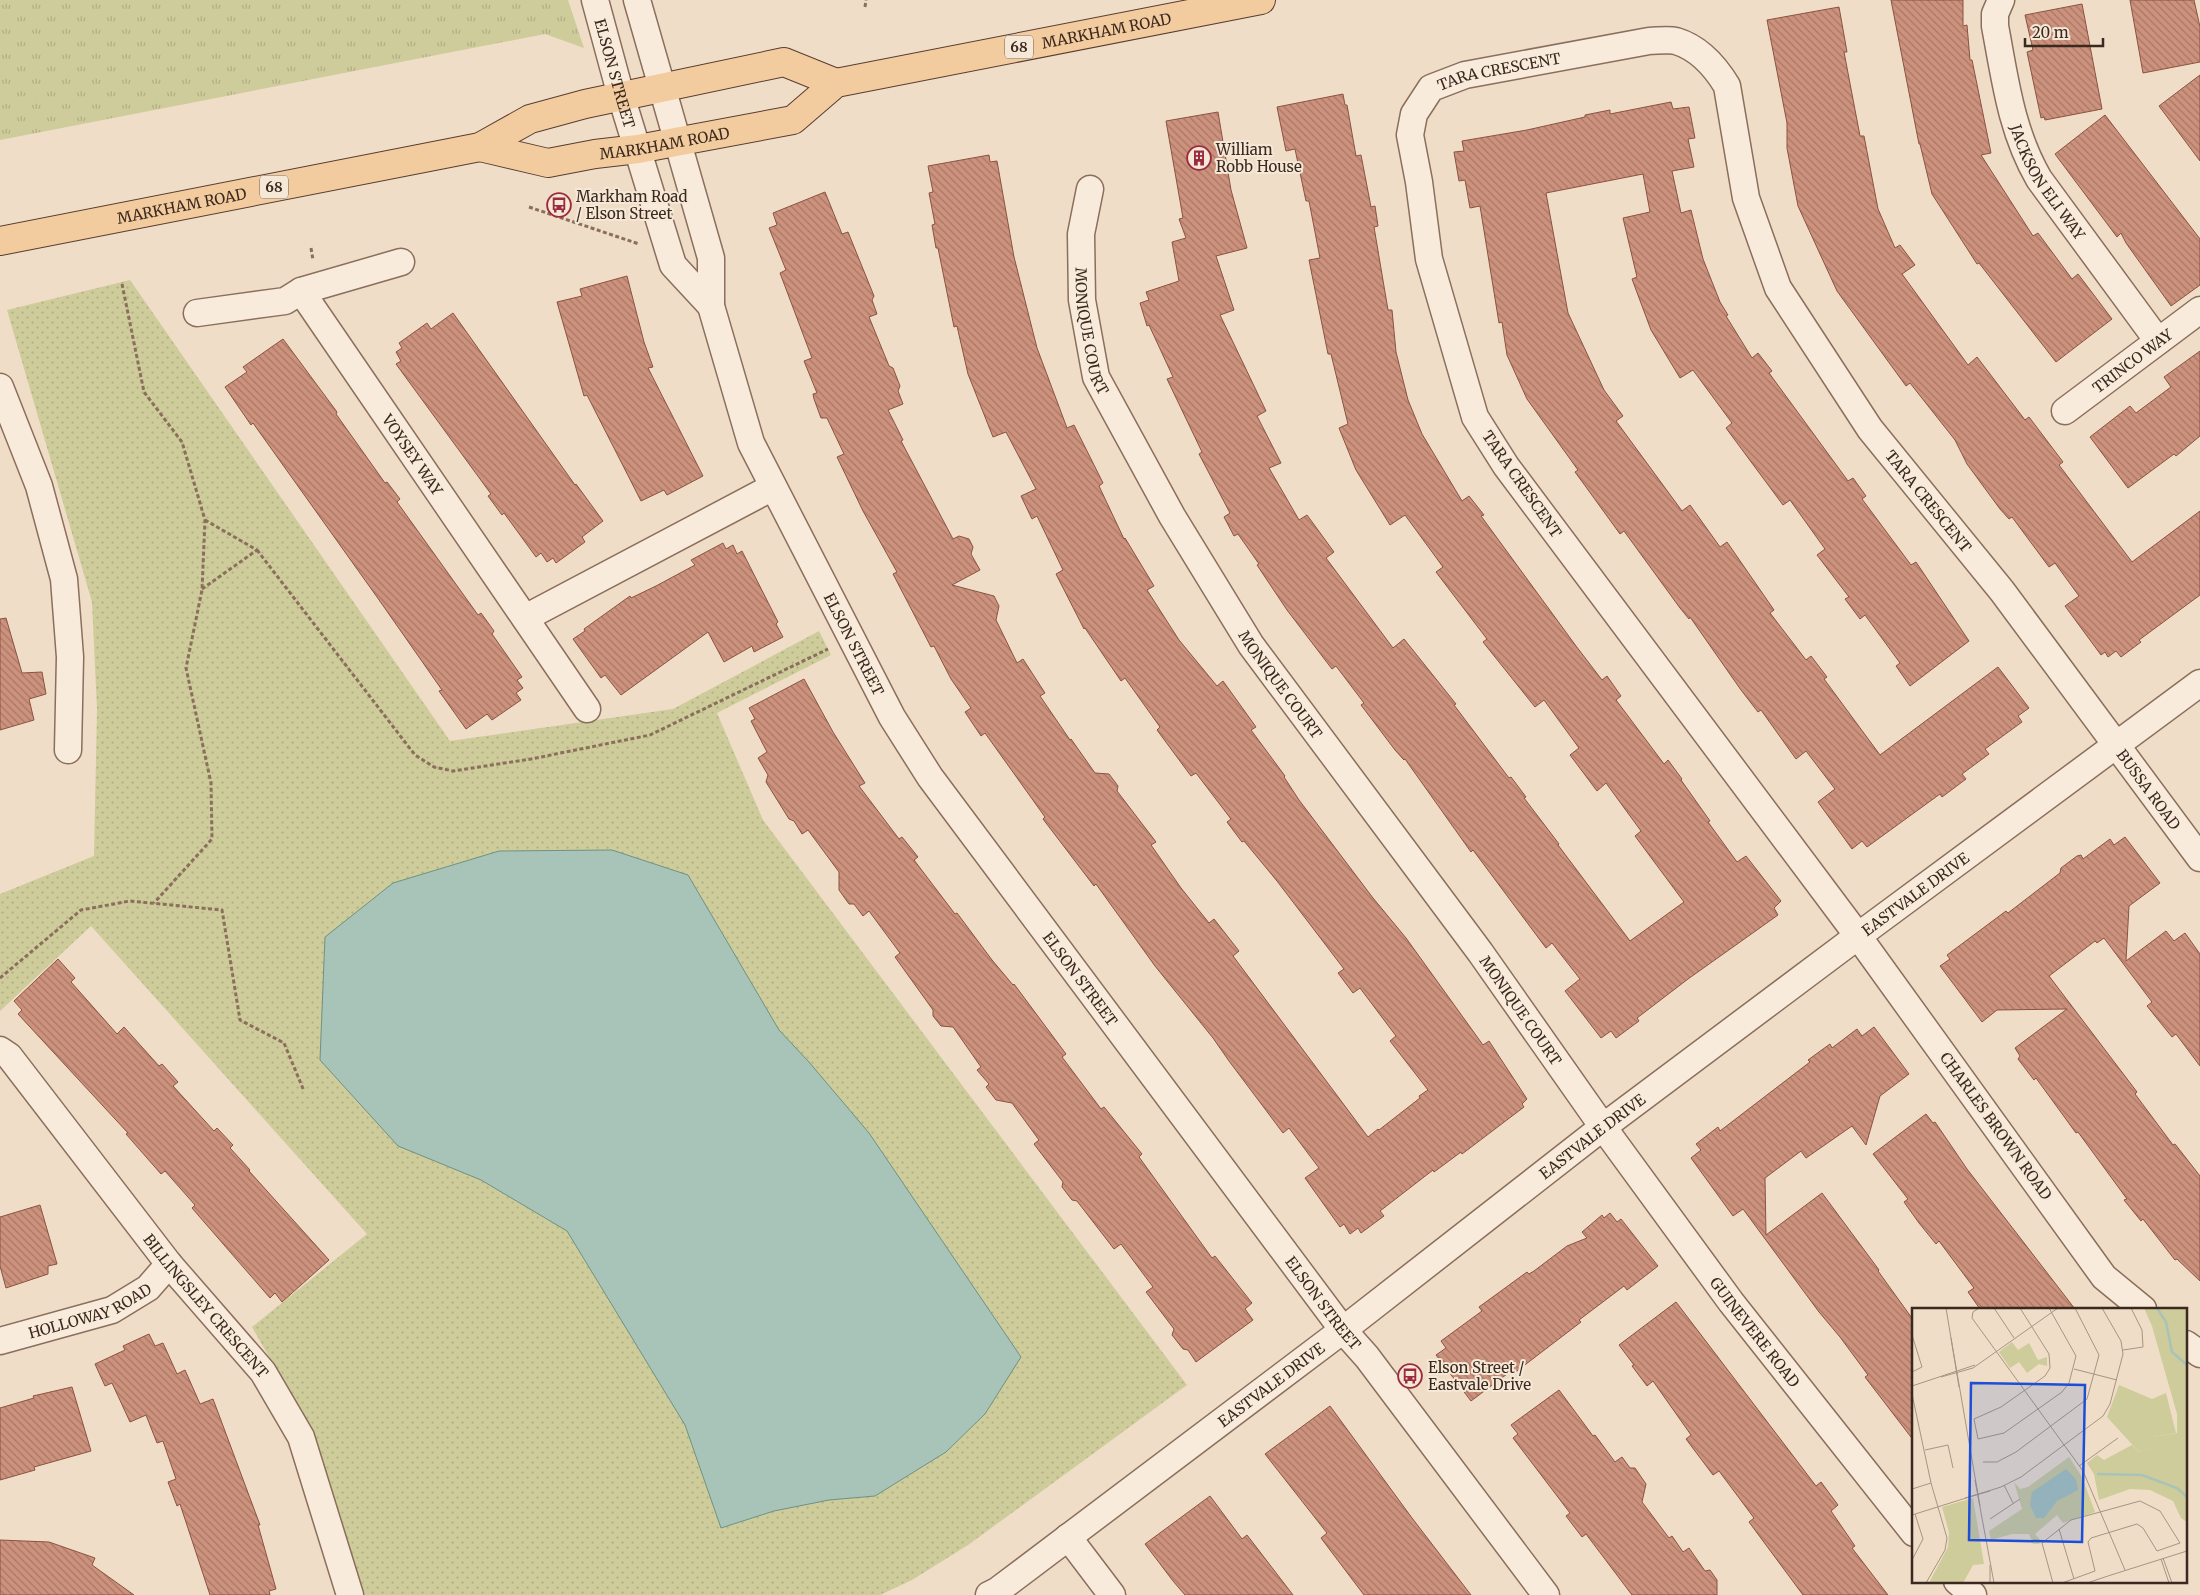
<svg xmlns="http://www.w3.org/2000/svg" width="2200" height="1595" viewBox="0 0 2200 1595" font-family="Merriweather,serif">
<defs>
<pattern id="grass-tufts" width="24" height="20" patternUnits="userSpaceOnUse" patternTransform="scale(1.25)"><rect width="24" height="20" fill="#cecc9a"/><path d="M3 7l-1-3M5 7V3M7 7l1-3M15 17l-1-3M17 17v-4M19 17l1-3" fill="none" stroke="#b2af84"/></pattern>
<pattern id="park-dots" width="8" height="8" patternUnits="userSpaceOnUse" patternTransform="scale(1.25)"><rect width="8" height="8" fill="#cecc9a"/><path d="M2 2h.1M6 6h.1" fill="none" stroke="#b2af84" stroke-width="1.8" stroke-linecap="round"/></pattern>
<pattern id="building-back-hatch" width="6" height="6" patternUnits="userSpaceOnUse" patternTransform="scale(1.25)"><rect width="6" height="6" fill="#cd927d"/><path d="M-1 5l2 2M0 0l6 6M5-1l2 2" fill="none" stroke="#a87766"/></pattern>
</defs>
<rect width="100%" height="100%" fill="#efddc7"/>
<path fill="url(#grass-tufts)" d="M0 0H568L584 48 545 34 0 140Z"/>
<path fill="url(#park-dots)" d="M130 280 450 741 673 709 819 631 831 655 717 713 763 820 1187 1385 968 1545 912 1580 880 1595H365L305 1420 252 1327 367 1234 91 926 0 1011V894L94 856 97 709 92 602 7 310Z"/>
<path fill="#a8c3b7" stroke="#6e9283" d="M612 850 688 875 779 1030 809 1062 869 1133 1021 1357 985 1414 946 1452 875 1496 829 1500 774 1511 721 1528 685 1425 567 1231 481 1180 398 1146 320 1060 325 937 393 883 499 851Z"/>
<g fill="url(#building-back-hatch)" stroke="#8b5341">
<path d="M1891 0H1963V26L1967 25 1970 60H1972L1991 153 1981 155 2033 236 2038 233 2072 279 2078 274 2112 319 2056 362 1979 263 1977 264 1932 194 1920 144H1919Z"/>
<path d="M2130 0H2194L2200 27V62L2143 73Z"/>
<path d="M2082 4 2102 109 2045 120 2044 117 2041 118 2027 52 2033 50 2025 15Z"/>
<path d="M1839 7 1847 52H1844L1860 136H1864L1878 209 1895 248 1900 245 1915 265 1902 274 1968 365 1977 357 2025 420 2029 417 2063 462 2059 465 2132 562 2200 511V595L2139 640 2141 642 2121 657 2116 651 2108 657 2105 652 2101 655 2065 606 2079 596 2055 563 2049 567 2012 517 2009 519 2000 509 1967 464 1955 440 1910 383 1906 386 1837 291 1798 206 1787 148V123L1767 20Z"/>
<path d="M2200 75V161L2159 106Z"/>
<path d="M1343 94 1345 105H1347L1356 156 1361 155 1371 207 1375 206 1378 226 1374 227 1388 310H1392L1396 352 1408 400 1422 434 1462 501 1469 496 1484 515 1481 516 1576 646 1602 680 1607 676 1621 696 1616 700 1664 764 1668 760 1682 779 1681 780 1710 821 1708 822 1737 862 1746 856 1781 901 1774 908 1778 915 1688 979 1637 1018 1639 1021 1616 1038 1611 1031 1601 1038 1565 991 1580 979 1552 943 1546 948 1473 850 1471 852 1405 759 1404 760 1395 750 1361 705 1364 703 1336 666 1332 669 1287 610 1257 565 1259 564 1238 534 1234 536 1224 517 1230 513 1199 454 1202 452 1167 379 1173 377 1149 325 1147 326 1140 303 1149 300 1146 292 1179 281 1172 242 1186 238 1179 219 1183 218 1166 121 1218 112 1231 190 1247 248 1216 256 1234 310 1220 315 1266 411 1257 416 1281 463 1269 468 1299 520 1307 515 1334 552 1326 558 1393 648 1404 639 1456 704 1454 705 1509 778 1511 777 1526 797 1524 798 1559 844 1558 845 1630 941 1684 902 1635 836 1641 831 1606 783 1597 791 1570 755 1579 748 1544 700 1535 707 1483 642 1487 639 1436 572 1443 567 1405 515 1390 525 1356 470 1339 428 1348 424 1331 354H1328L1309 260 1320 258 1309 201H1306L1295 149 1286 151 1277 107Z"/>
<path d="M1671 102 1673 109 1689 107 1695 138 1688 139 1694 167 1672 171 1681 213 1691 210 1703 259 1720 302 1728 315 1726 316 1752 358 1758 353 1772 371 1769 373 1848 481 1853 478 1866 496 1862 499 1911 565 1916 562 1969 641 1910 686 1896 666 1900 663 1865 615 1860 619 1845 599 1849 597 1817 555 1825 549 1790 500 1783 505 1726 428 1732 423 1693 370 1680 378 1651 330 1632 279 1637 277 1623 218 1650 212 1643 174 1546 193 1568 313 1604 390 1623 416 1616 421 1682 511 1690 505 1720 547 1727 542 1774 610 1770 613 1806 660 1811 656 1827 677 1824 679 1880 755 1998 667 2029 708 2018 716 2022 722 1985 749 1989 754 1962 774 1966 779 1942 797 1940 794 1867 847 1862 841 1852 849 1818 802 1835 789 1806 751 1796 759 1761 710 1758 712 1741 690 1690 617 1689 619 1680 608 1624 531 1620 534 1586 487 1575 472 1578 470 1527 399 1507 355 1502 322 1499 323 1480 206 1470 208 1465 180 1459 181 1454 152 1464 151 1462 141 1527 130 1585 117V115L1610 110V114Z"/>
<path d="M2105 115 2200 239V285L2171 306 2126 243 2121 233 2117 237 2055 154Z"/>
<path d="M989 155 990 162 997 161 1014 257 1037 348 1067 428 1074 425 1103 483 1099 486 1124 539 1125 538 1154 586 1147 590 1179 640 1217 686 1223 681 1256 727 1251 730 1285 776 1284 777 1299 800 1373 898 1406 938 1483 1045 1489 1041 1527 1099 1522 1104 1524 1107 1462 1154 1461 1152 1434 1172 1433 1170 1380 1211 1384 1216 1361 1233 1358 1228 1350 1234 1344 1224 1340 1227 1305 1178 1319 1168 1289 1128 1283 1133 1229 1061 1213 1038 1155 966 1096 884 1094 886 1043 819 1045 817 985 733 981 736 965 712 971 708 951 679 934 646 931 647 893 574 897 572 863 511 837 457 844 454 827 418H821L814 399 813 394 817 393 804 361 812 358 780 273 786 270 769 228 777 225 773 213 825 192 842 234 848 232 874 296 872 300 877 314 869 317 889 366 893 368 900 386 898 391 903 404 888 410 903 440 901 441 953 539 959 536 969 539 973 547 971 554 980 570 952 585 994 596 999 606 996 620 1017 663 1023 659 1045 693 1040 696 1070 740 1071 739 1095 773 1109 774 1118 786 1117 791 1156 842 1151 845 1181 888 1209 923 1214 919 1239 951 1233 956 1368 1137 1378 1129 1379 1130 1420 1098 1419 1096 1428 1090 1390 1041 1396 1036 1360 988 1353 993 1338 973 1344 969 1277 881 1244 841 1242 842 1227 822 1231 819 1196 773 1191 776 1157 730 1160 727 1125 678 1121 681 1085 628 1084 629 1056 574 1063 570 1037 516 1032 519 1021 496 1036 489 1006 432 993 437 968 374 957 326 954 327 938 248H936L932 225 935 224 929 193 933 192 928 166Z"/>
<path d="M627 276 644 342 653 367 648 368 703 476 667 495 664 490 641 501 587 395 584 396 557 302 582 296 580 289Z"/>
<path d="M453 313 575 485 576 484 603 521 582 537 585 542 556 563 553 558 547 562 541 553 536 557 504 513 502 515 488 496 491 494 396 364 401 361 396 352 402 348 399 343 427 323 431 329Z"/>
<path d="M283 339 337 412 336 414 385 483 387 482 400 499 397 502 478 615 481 613 494 631 492 634 522 677 517 680 523 688 516 693 521 700 492 720 487 714 466 729 439 691 442 690 377 597 253 423 251 425 225 387 247 372 243 367Z"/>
<path d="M2200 351V436L2176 456 2174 454 2128 488 2090 437 2130 406 2136 413 2171 387 2164 377Z"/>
<path d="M723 543 726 549 733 545 737 554 742 551 778 622 776 624 783 637 754 652 752 646 724 662 708 632 621 695 605 675 601 678 573 639 585 631 584 629 630 596 631 598 656 586 695 565 691 560Z"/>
<path d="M6 618 22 673 42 672 46 694 29 699 34 720 0 730V619Z"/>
<path d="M804 679 833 732 865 783 859 786 899 839 902 837 918 857 914 860 955 914 957 913 992 960 1013 985 1014 984 1066 1054 1062 1057 1101 1109 1104 1107 1142 1154 1139 1157 1212 1258 1215 1256 1252 1303 1245 1309 1253 1320 1196 1362 1188 1350 1183 1349 1172 1335 1174 1329 1146 1292 1153 1287 1121 1244 1114 1249 1077 1201 1072 1200 1062 1187 1063 1182 1034 1144 1039 1140 1012 1103 996 1100 986 1087 989 1084 977 1070 981 1067 953 1027 941 1026 933 1016V1010L895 957 900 953 869 911 863 916 854 904H849L839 890V872L808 830 802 834 794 821 789 819 766 782 768 775 758 758 767 752 751 721 755 719 749 708Z"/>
<path d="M2125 837 2160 883 2129 906 2126 961 2166 931 2174 941 2185 933 2200 954V1066L2176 1034 2172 1037 2147 1006 2152 1002 2104 938 2097 943 2095 941 2049 976 2137 1092 2135 1094 2173 1145 2175 1144 2200 1176V1281L2177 1259 2175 1260 2143 1219 2141 1221 2124 1200 2127 1199 2078 1132 2076 1133 2036 1078 2034 1080 2018 1059 2020 1056 2015 1048 2067 1009 1997 1010 1982 1022 1940 966 1950 959 1947 955 2006 911 2008 913 2060 873 2061 868 2077 856 2081 855 2083 859 2110 839 2114 845Z"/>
<path d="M58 959 75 978 71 982 117 1034 124 1027 159 1066 162 1064 178 1082 173 1086 214 1131 217 1128 233 1145 230 1148 250 1170 249 1171 329 1260 282 1302 275 1293 270 1298 192 1208 195 1205 165 1171 161 1174 126 1134 128 1133 18 1014 22 1010 14 1001Z"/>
<path d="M1874 1027 1909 1074 1880 1096 1866 1145 1852 1126 1806 1158 1801 1151 1765 1178 1766 1235 1822 1193 1879 1270 1878 1271 1914 1321V1441L1865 1377 1868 1375 1840 1337 1819 1312 1743 1209 1733 1216 1691 1158 1701 1150 1696 1144 1718 1127 1720 1131 1810 1062 1808 1060 1830 1044 1832 1048 1857 1029 1862 1036Z"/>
<path d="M1926 1114 1933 1123 1935 1122 1967 1169 2075 1309H1980L1968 1292 1974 1288 1939 1241 1936 1244 1919 1223 1904 1202 1908 1199 1873 1154Z"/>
<path d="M40 1205 57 1264 48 1266V1274L6 1288 0 1266V1217Z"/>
<path d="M1610 1213 1617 1222 1621 1219 1658 1266 1627 1290 1624 1286 1579 1320 1581 1322 1513 1374 1511 1371 1471 1401 1436 1355 1446 1348 1441 1341 1482 1311 1479 1307 1527 1272 1529 1274 1534 1271 1567 1246 1587 1238 1582 1232 1602 1215 1604 1218Z"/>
<path d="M1676 1302 1816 1486 1821 1482 1838 1505 1831 1511 1855 1546 1852 1548 1888 1595H1803L1749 1522 1754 1518 1719 1471 1713 1475 1686 1439 1691 1435 1653 1381 1647 1386 1632 1366 1634 1365 1619 1345Z"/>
<path d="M149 1334 155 1346 163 1343 177 1374 185 1370 200 1404 213 1399 260 1525H258L276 1589 269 1591 270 1595H210L180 1504 177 1506 168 1482 176 1479 163 1441 157 1443 146 1415 130 1422 112 1383 105 1386 95 1364 125 1350 123 1346Z"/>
<path d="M72 1387 91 1451 34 1467 35 1470 0 1480V1408L34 1398 33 1396Z"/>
<path d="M1559 1390 1593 1436 1595 1435 1615 1462 1622 1457 1630 1468H1635L1646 1484 1642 1502 1669 1538 1672 1536 1683 1552 1689 1548 1705 1571 1710 1570 1717 1580V1595H1632L1586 1534 1582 1537 1566 1516 1570 1513 1513 1438 1518 1434 1511 1425Z"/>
<path d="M1330 1406 1412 1518 1471 1595H1364L1321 1538 1327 1533 1265 1454Z"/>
<path d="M1210 1496 1242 1539 1247 1535 1293 1595H1185L1173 1581 1145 1544Z"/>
<path d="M0 1540 49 1542 95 1558 92 1565 134 1595H0Z"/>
</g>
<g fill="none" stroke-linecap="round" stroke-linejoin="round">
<g stroke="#8b6e5c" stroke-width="29">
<g id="minor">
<path id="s1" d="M595 0 621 96 673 265 711 306"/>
<path id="s2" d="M637 0 711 258V306L751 443 892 717 930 777 1343 1330 1367 1357 1546 1595"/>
<path id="s3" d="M2001 0 1995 14V26C2005 79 2011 131 2039 179L2158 341"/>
<path id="s4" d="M1090 189 1081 234 1082 300 1096 377 1172 516 1251 645 1480 952 1603 1127 1731 1302 1914 1533"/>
<path id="s5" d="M301 291 587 709"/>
<path d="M197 313 285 301 301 291 401 262"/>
<path d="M0 387 39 486 64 579 70 657 68 750"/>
<path id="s6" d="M2065 411 2200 310"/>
<path d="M525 618 773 487"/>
<path id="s7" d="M0 1050 9 1056 169 1264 263 1372 301 1437 350 1595"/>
<path id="s8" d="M2143 1309 2104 1277 1858 936 1506 466 1475 417 1429 259 1419 182 1410 135 1414 114 1431 88 1465 75 1649 41C1657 41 1668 39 1676 41 1699 48 1715 66 1727 86L1746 198 1778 288 1870 429 2002 591 2200 858"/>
<path id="s9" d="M0 1341 112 1310 148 1288 169 1264"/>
<path d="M2186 1344 2200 1354"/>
<path d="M1068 1537 1112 1595"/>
<path d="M1957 1581 1973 1595"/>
<path id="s10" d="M989 1595 997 1591 1343 1330 1603 1127 1858 936 2200 683"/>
</g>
</g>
<g stroke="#593d30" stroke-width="30">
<g id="major">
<path id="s11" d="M480 147 548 163 595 154 638 149 793 120 836 83 1261 0"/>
<path id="s12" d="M0 241 480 147 530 119 585 104 784 62 836 83"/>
</g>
</g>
<g stroke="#8b6e5c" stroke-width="3" stroke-dasharray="4 2.5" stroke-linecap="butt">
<path d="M865 7 866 0"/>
<path d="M529 207 639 244"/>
<path d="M311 248 313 260"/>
<path d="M122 284 144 392 182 442 205 520 202 590 186 668 211 783 212 839 154 903"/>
<path d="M257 550 415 755 434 767 453 771 531 759 650 735 828 649"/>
<path d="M202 589 257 550 205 520"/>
<path d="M0 978 81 910 130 901 222 910 240 1020 284 1043 304 1091"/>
</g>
<use href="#minor" stroke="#f9ebdb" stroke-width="26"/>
<use href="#major" stroke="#f2cb9f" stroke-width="28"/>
</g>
<defs>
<g id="building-ring" transform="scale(1.25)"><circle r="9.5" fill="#f6e8d7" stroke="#9b2b3e" stroke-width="1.5"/><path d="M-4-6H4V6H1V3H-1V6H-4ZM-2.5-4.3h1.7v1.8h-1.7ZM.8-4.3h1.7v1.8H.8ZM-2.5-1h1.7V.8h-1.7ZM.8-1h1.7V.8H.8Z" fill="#9b2b3e"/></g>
<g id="bus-ring" transform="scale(1.25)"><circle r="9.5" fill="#f6e8d7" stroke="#9b2b3e" stroke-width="1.5"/><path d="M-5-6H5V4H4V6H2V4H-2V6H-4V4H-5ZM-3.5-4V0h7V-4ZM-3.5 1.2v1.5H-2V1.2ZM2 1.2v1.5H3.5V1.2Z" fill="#9b2b3e"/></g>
</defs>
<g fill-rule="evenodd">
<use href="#building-ring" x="1199" y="158"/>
<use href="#bus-ring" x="559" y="205"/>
<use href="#bus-ring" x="1410" y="1376"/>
</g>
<g text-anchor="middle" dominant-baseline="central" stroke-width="4" stroke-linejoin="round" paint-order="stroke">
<g fill="#f6e8d7" stroke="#736257" stroke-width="1">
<rect x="1005" y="35.5" width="28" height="23" rx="4"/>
<rect x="260" y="175.5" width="28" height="23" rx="4"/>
</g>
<g font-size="14" font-weight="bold" fill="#3b2920">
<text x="1019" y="47">68</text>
<text x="274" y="187">68</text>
</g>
<g font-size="15" fill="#3b2920" stroke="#f6e8d7">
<text stroke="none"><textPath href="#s11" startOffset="651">MARKHAM ROAD</textPath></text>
<text stroke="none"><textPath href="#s8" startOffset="1529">TARA CRESCENT</textPath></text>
<text stroke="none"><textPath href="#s1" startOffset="76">ELSON STREET</textPath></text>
<text stroke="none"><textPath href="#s11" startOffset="188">MARKHAM ROAD</textPath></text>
<text stroke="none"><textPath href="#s3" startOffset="194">JACKSON ELI WAY</textPath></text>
<text stroke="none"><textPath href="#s12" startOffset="185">MARKHAM ROAD</textPath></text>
<text stroke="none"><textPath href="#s4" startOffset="144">MONIQUE COURT</textPath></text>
<text stroke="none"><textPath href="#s6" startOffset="84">TRINCO WAY</textPath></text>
<text stroke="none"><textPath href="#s5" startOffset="198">VOYSEY WAY</textPath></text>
<text transform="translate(1522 484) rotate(55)">TARA CRESCENT</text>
<text stroke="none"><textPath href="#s8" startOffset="2249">TARA CRESCENT</textPath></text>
<text stroke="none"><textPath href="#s2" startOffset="685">ELSON STREET</textPath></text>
<text stroke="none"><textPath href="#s4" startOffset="549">MONIQUE COURT</textPath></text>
<text stroke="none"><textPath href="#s8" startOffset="2612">BUSSA ROAD</textPath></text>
<text stroke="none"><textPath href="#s10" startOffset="1162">EASTVALE DRIVE</textPath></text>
<text stroke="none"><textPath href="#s2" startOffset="1090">ELSON STREET</textPath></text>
<text stroke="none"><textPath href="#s4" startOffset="954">MONIQUE COURT</textPath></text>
<text transform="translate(1996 1126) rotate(54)">CHARLES BROWN ROAD</text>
<text stroke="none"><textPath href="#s10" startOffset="758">EASTVALE DRIVE</textPath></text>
<text stroke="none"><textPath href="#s2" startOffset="1495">ELSON STREET</textPath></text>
<text stroke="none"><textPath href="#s7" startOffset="329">BILLINGSLEY CRESCENT</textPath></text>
<text stroke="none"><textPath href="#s9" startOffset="95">HOLLOWAY ROAD</textPath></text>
<text stroke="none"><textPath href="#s4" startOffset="1352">GUINEVERE ROAD</textPath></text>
<text stroke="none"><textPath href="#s10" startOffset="352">EASTVALE DRIVE</textPath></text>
</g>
<g font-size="15" fill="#3b2920" stroke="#f6e8d7" text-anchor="start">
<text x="1216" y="149">William<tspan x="1216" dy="17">Robb House</tspan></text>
<text x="576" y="196">Markham Road<tspan x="576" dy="17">/ Elson Street</tspan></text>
<text x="1428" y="1367">Elson Street /<tspan x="1428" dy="17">Eastvale Drive</tspan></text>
</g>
</g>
<g transform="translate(1912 1308)">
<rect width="275" height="275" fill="#efddc7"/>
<path d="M61 190 72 256 61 257 51 275H17L36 239 37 224 30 199Z" fill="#cecc9a"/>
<path d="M232 0H275V214L269 210 261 193 238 182 218 181 187 192 182 166 175 155 185 147 192 152 220 137 227 144 241 140V129L265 125V106L240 18Z" fill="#cecc9a"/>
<path d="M100 34 106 42 117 35 126 52 135 49V58L127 56 115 65 107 54 98 60 87 44ZM207 77 240 91 254 85 264 125 241 129 242 140 227 144 195 109ZM157 149 170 169 183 204 151 215 145 207 123 226 129 233 127 236H121L117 226H100L79 232 77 223 110 201 102 174 108 181 116 179Z" fill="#cecc9a"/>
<path d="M210 111a19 19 0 1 1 38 0a19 19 0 1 1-38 0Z" fill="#cecc9a"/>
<path d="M154 161 164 171 166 182 145 193 132 210H124L118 197 120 184Z" fill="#a8c3b7"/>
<path fill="none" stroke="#a8c3b7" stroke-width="2.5" d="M245 0 254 14 260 44 275 57M185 166 230 167 265 180 275 189"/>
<path fill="none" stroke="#a79584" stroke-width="1" d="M34 0 47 79M67 0 61 4 60 10 171 163 213 262M82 0 102 30M108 0 137 46 138 60 133 68 89 99 62 111 66 131 92 125 150 84 157 75 164 48 137 0M0 27 10 59 0 64M39 30 68 198M211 42 231 39 230 22 219 0M162 61 205 72M29 69 61 60 146 0M0 78 63 57M0 86 19 175 35 230 33 242 14 275M13 142 36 137 41 160M71 154H85L104 144 175 91 187 47 163 0M167 158 206 130M63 172 82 275M92 177 101 195M0 181 19 175M53 190 78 183M0 207 89 179 109 169 191 108 198 96 211 46 209 33 190 0M78 211 108 191M147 221 162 271M251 250 260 275M249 251 257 275M0 252 11 231 3 206M78 257V275M199 267 275 243M141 275 130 235 159 212 228 193 248 203 268 235 245 243 231 220 225 216 179 230 176 234 183 263 150 275M175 275 199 267"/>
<path fill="#1d4ed8" fill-opacity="0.15" stroke="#1d4ed8" stroke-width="2.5" d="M59 75 173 77 170 234 57 232Z"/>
<rect width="275" height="275" fill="none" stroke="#3b2920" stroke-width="2.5"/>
</g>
<path d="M2025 38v8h78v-8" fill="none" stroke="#3b2920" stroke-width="2.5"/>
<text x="2032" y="38" font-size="15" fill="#3b2920" stroke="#f6e8d7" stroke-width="4" paint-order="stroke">20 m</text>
</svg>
